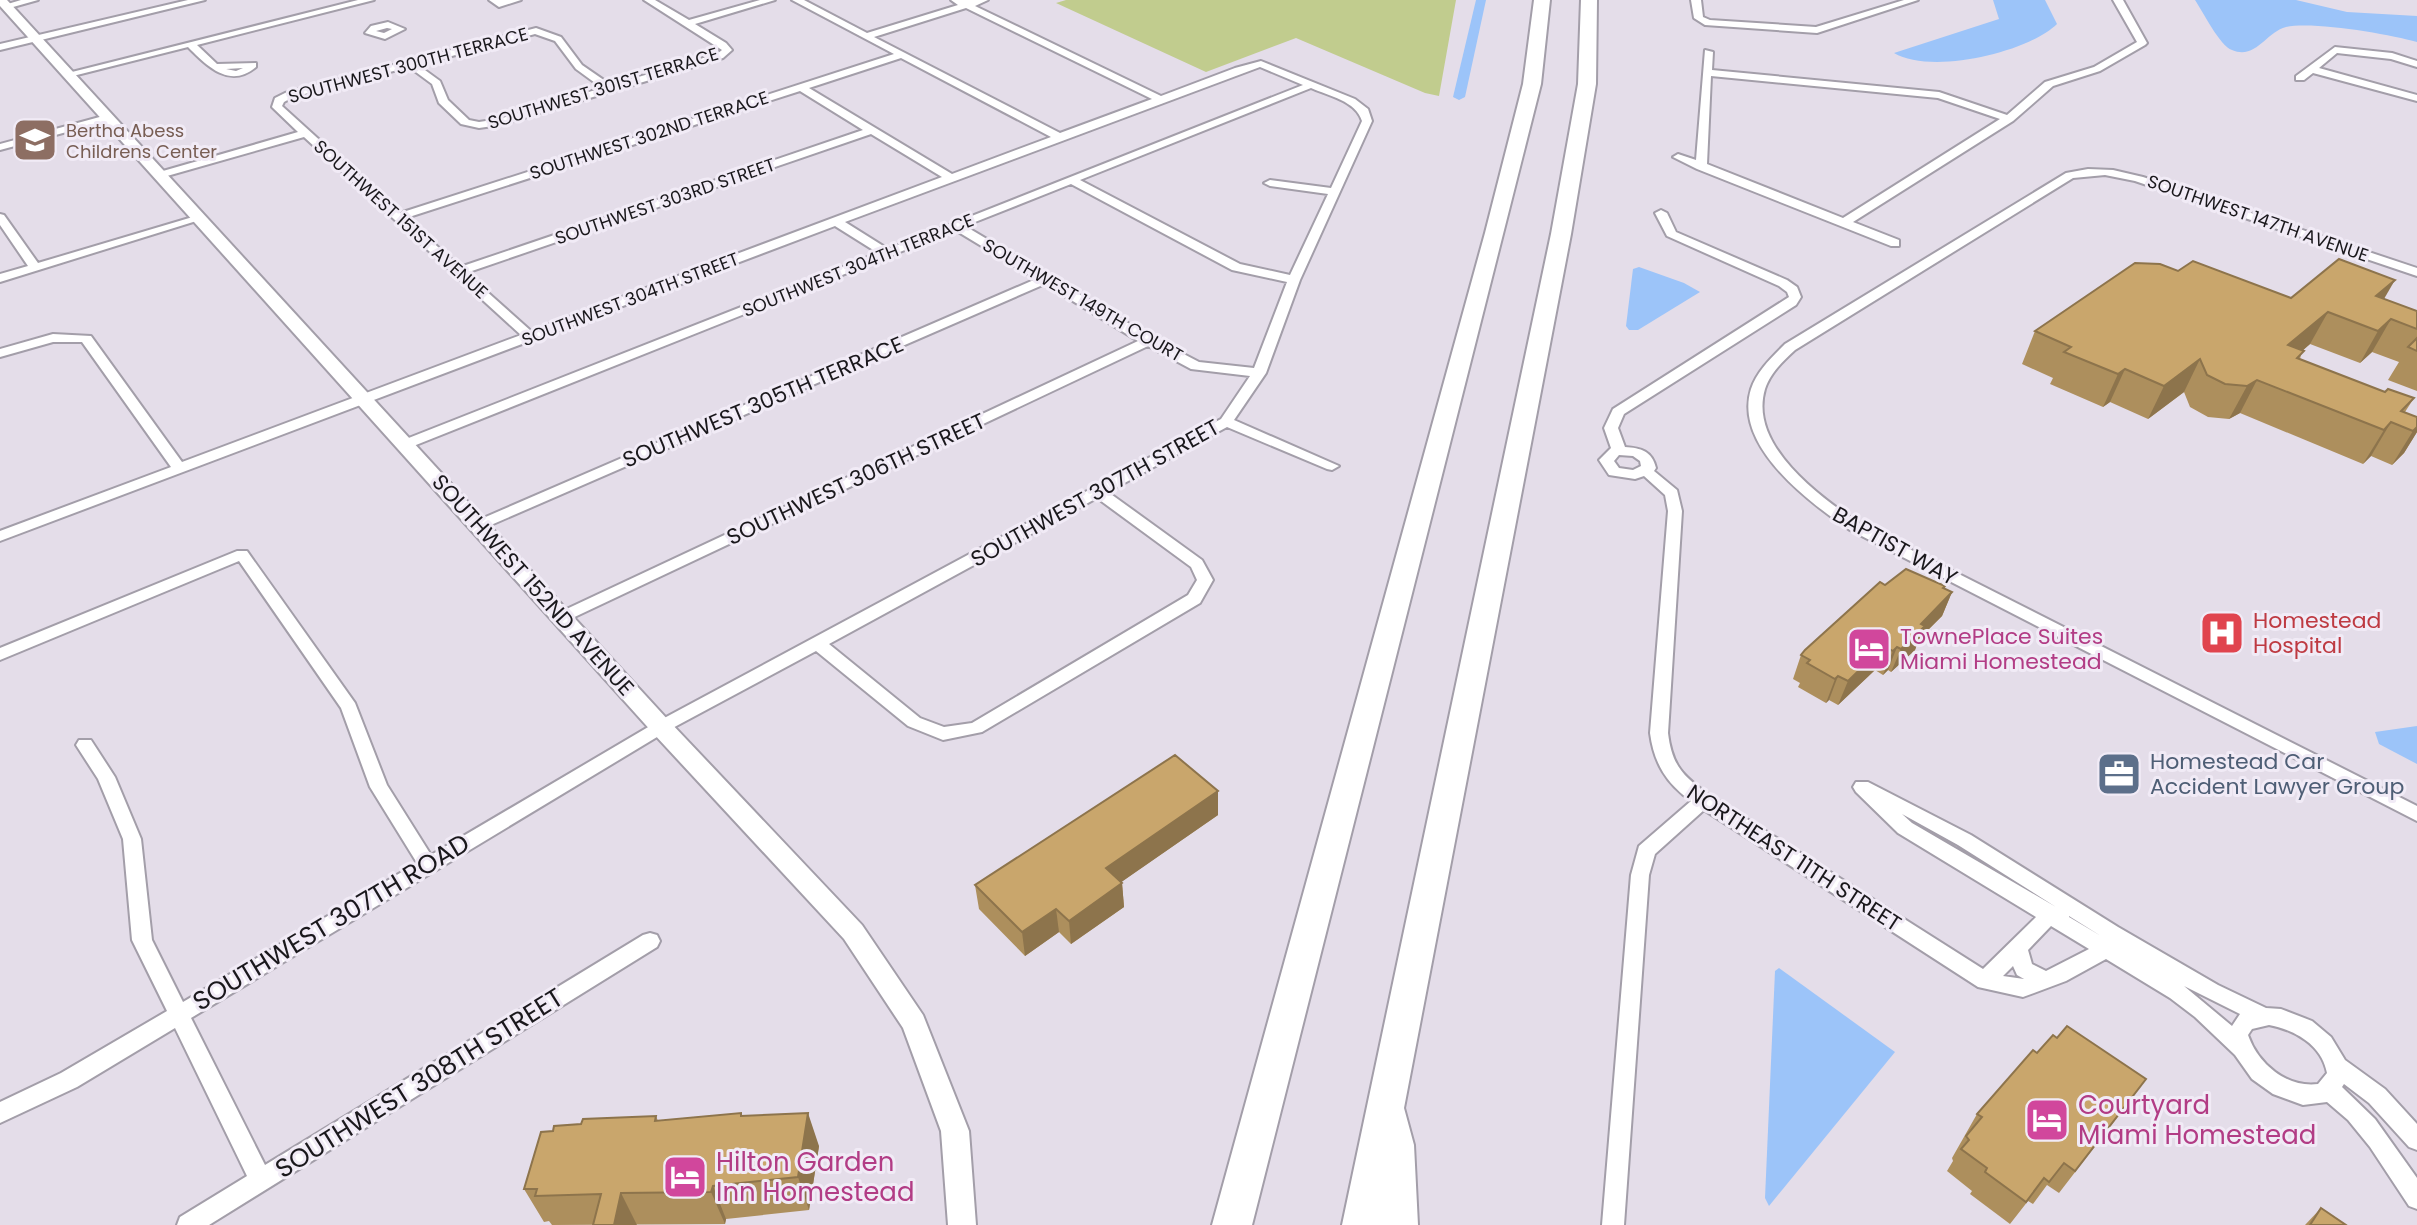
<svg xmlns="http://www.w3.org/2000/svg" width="2417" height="1225" viewBox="0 0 2417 1225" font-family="Poppins,sans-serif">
<rect width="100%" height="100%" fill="#e4dde9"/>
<path fill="#c1cc8e" d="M1066 0H1456L1439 96 1425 93 1296 38 1206 72 1056 3Z"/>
<g fill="#9cc4f9">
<path d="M1993 0H2045L2057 24C2027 53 1931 75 1894 53L1999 19Z"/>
<path d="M2195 0H2296L2347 12 2417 16V42C2389 34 2313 21 2286 27 2266 32 2256 60 2232 50 2220 46 2203 12 2195 0Z"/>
<path d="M1639 267 1684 283 1700 292 1638 330H1629L1626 326 1633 269Z"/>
<path d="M2417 726V764L2379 744 2375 732Z"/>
<path d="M1779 968 1895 1052 1769 1206 1765 1198 1775 971Z"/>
</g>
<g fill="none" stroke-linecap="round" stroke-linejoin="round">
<path fill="#9cc4f9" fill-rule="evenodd" d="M1476 0H1486L1465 97 1459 100 1453 97Z"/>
<g stroke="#a39ea9" stroke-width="4">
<g id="minor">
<path d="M21 0H38L6 9 1 6Z"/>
<path d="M188 0H205L0 50V44Z"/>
<path d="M358 0H374L197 45 217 64 256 63V67C230 89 208 67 188 47L69 77 64 74ZM243 68 236 71 226 69Z"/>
<path d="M489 0H521L499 7Z"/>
<path d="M644 0H655L689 20 760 0H775L695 24 726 43 732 50 723 58 500 125 479 128 461 124 439 103 432 84 409 67 293 97 284 102 282 106 400 213 894 54 792 0H804L867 33 958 5 951 0H988L975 6 1161 96 1235 68 1261 61 1355 99 1368 109 1372 121 1300 280 1266 373 1234 420 1339 466 1332 470 1327 469 1227 427 1108 492 1202 560 1213 580 1200 603 982 732 943 740 908 726 816 651 667 731 191 1018 265 1165 643 935 650 933 657 935 660 941 657 947 209 1225H177L180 1217 247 1176 175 1028 77 1087 0 1123V1102L61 1073 167 1011 132 940 123 839 98 779 76 745 79 740H91L115 777 141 839 152 940 183 1002 417 863 370 787 341 708 239 561 0 660V648L237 551H247L355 703 387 785 431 855 655 723 1221 419 1250 376 1191 369 1148 346 564 622 556 617 558 613 1138 341 1045 284 484 528 479 530 471 525 474 522 1036 279 955 230 411 447H401L399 444 401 441 878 253 835 226 0 541V531L171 467 82 342H53L0 357V349L53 334 91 336 182 462 521 335 304 137 160 178 156 177V173L298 132 272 107 275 98 285 93 536 28 561 37 582 65 611 85 717 54 722 50ZM966 8 1152 99 1060 133 874 37ZM535 34 555 41 576 69 602 88 499 119 479 122 469 120 448 100 440 81 418 65ZM901 58 1051 137 952 174 809 88ZM1260 67 1303 85 888 249 845 222ZM1311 88C1329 96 1356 101 1362 121L1331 188 1270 180 1264 183 1270 186 1328 194 1290 275 1240 264 1080 180ZM800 91 863 130 460 267 406 218ZM871 134 942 177 531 331 466 273ZM1071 184 1232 270 1287 282 1254 368 1199 362 1153 338 965 226ZM1097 498 1191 567 1197 580 1188 595 972 723 944 727 920 718 829 644Z"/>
<path d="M1691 0H1701L1703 17 1710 20 1816 27 1904 0H1918L1817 33 1705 25 1694 18Z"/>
<path d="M2113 0H2123L2147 43 2145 45 2100 71 2053 86 2013 121 1853 222 1899 240V246H1891L1697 169 1673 157 1678 154 1696 160 1705 50 1713 52 1712 70 1939 92 2007 115 2045 82 2094 67 2137 42ZM1711 76 1938 98 2000 119 1843 218 1707 164Z"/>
<path d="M388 22 405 29 385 39 365 33 371 26ZM387 28 392 29 384 33 376 31Z"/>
<path d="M2335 47 2392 53 2417 61V67L2391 59 2337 53 2319 68 2417 95V101L2313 73 2304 80H2296V76Z"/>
<path d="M107 115 111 116V120L0 150V144Z"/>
<path d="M2088 169 2113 170 2143 177 2417 268V276L2135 181 2105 175 2073 178 1795 350C1783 361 1770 373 1765 389 1748 446 1821 497 1860 524L2417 806V821L1850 530C1810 503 1733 446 1751 389 1757 371 1772 357 1785 344L2066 173Z"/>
<path d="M1661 210 1667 213 1676 232 1787 280 1797 287 1801 297 1796 305 1624 414 1618 428 1625 447C1641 448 1652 451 1656 468L1654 471 1677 490 1682 511 1668 733C1672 766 1683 776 1709 795L1983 969 2036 917 1898 833 1856 792 1853 787 1856 782H1868L1971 835 2118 927 2218 985 2266 1008 2281 1009 2312 1021 2331 1037 2345 1060 2385 1089 2417 1124V1150L2409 1147 2369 1103 2344 1084 2342 1087 2375 1119 2417 1178V1209L2409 1206 2370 1147 2348 1120 2327 1102 2303 1105 2273 1094 2252 1079 2235 1055 2195 1017 2170 998 2106 959 2066 981 2023 997 1978 987 1704 810 1655 854 1649 875 1624 1225H1602L1631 875 1639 846 1691 801C1666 783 1654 763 1650 733L1668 511 1665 495 1644 476 1635 479 1609 475 1599 460 1611 448 1604 428 1613 409 1789 297 1787 292 1779 286 1667 236 1655 213ZM1619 455 1633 456 1640 461 1641 466 1633 470 1619 468 1614 461ZM1902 814 1958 845 2056 907 1912 823ZM2069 916 2101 936 2069 917ZM2051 926 2089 949 2046 971 2032 964 2028 950ZM2013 966 2017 975 2024 979 2003 976ZM2184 986 2240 1014 2232 1026ZM2269 1025C2295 1030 2322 1045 2327 1073L2318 1084C2287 1088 2258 1064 2248 1035L2252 1029Z"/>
<path d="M0 214 4 215 38 263 196 216 206 218 0 282V274L28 266 0 225Z"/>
</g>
</g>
<g stroke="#a39ea9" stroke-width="4">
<path id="tertiary" d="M0 0H7L669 721 862 925 923 1015 969 1131 976 1225H948L941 1131 903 1028 844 939 653 733 0 6Z"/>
</g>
<g stroke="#a39ea9" stroke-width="4">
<g id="motorway">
<path d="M1534 0H1550L1541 84 1252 1225H1212L1485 233 1523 84Z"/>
<path d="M1581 0H1597L1596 84 1571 234 1404 1108 1414 1145 1418 1225H1342L1551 234 1578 84Z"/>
</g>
</g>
<use href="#minor" fill="#fff" fill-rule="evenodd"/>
<use href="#tertiary" fill="#fff" fill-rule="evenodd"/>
<use href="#motorway" fill="#fff" fill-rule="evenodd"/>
</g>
<g fill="#ad8f5d">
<path d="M2178 271 2291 298 2384 299 2417 311V391L2388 380 2399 362 2372 352 2360 363 2310 344 2302 351 2300 359 2385 392 2414 398 2405 412 2417 432 2404 453 2392 465 2371 456 2363 464 2240 413 2229 419 2208 417 2190 407 2184 392 2148 419 2110 402 2103 407 2050 384 2053 378 2022 364 2035 331Z"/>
<path d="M1885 585 1944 588 1952 592 1942 616 1919 639 1915 650 1891 672 1888 670 1883 675 1875 670 1838 705 1829 700 1826 703 1798 687 1800 683 1793 679 1801 655Z"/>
<path d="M1218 791V815L1121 882 1122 883 1124 907 1071 944 1059 932 1025 956 979 909 975 885Z"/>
<path d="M2129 1102 2059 1193 2047 1185 2033 1204 2028 1201 2010 1224 1970 1194 1972 1191 1947 1171 1953 1161 1952 1158 1977 1114Z"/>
<path d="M656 1116 658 1121 742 1116 819 1146 809 1210 726 1219 725 1224 552 1225 549 1221 544 1222 524 1189 553 1131Z"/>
<path d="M2321 1208 2346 1225H2305Z"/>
</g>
<g fill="#8d744c">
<path d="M2395 280 2377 311 2376 296Z"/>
<path d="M2328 312 2310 344 2271 378 2288 345Z"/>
<path d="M2391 319 2372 352 2360 363 2378 331Z"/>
<path d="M2200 359 2184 392 2148 419 2164 386Z"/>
<path d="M2125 369 2110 402 2103 407 2118 374Z"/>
<path d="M2257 380 2240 413 2229 419 2247 386Z"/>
<path d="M2391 422 2371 456 2363 464 2384 430Z"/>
<path d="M2417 427V432L2404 453 2392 465 2413 431Z"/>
<path d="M1945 586 1936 609 1952 592 1942 616 1919 639 1915 650 1891 672 1901 649Z"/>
<path d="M1884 646 1875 670 1838 705 1848 681Z"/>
<path d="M1897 647 1888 670 1883 675 1893 651Z"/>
<path d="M1838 676 1829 700 1826 703 1835 679Z"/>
<path d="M1218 791V815L1107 892 1106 868Z"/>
<path d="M1122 883 1124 907 1071 944 1069 921Z"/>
<path d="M1056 909 1059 932 1025 956 1022 932Z"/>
<path d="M808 1113 819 1146 809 1210 798 1177Z"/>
<path d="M713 1186 726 1219 725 1224 711 1192Z"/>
<path d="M621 1193 637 1225H614Z"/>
</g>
<g fill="#c9a66c" stroke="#8d744c" stroke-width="2">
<path d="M2339 259 2395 280 2376 296 2417 311V329L2391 319 2378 331 2328 312 2288 345 2304 351 2297 358 2385 392 2388 389 2414 398 2401 411 2417 417V427L2413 431 2391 422 2384 430 2257 380 2247 386 2225 384 2207 375 2200 359 2164 386 2125 369 2118 374 2064 352 2071 347 2035 331 2135 263 2160 264 2178 271 2193 261 2291 298Z"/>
<path d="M2417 338V351L2408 347Z"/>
<path d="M1906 569 1945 586 1943 588 1952 592 1921 624 1925 626 1901 649 1897 647 1893 651 1884 646 1848 681 1838 676 1835 679 1807 663 1810 660 1801 655 1805 650 1880 582 1885 585Z"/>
<path d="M1175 755 1218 791 1106 868 1122 883 1069 921 1056 909 1022 932 975 885Z"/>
<path d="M2067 1026 2146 1079 2075 1171 2064 1163 2049 1182 2044 1178 2026 1202 1985 1172 1987 1168 1961 1149 1969 1140 1966 1136 1982 1117 1977 1114 2033 1050 2037 1053 2053 1035 2057 1038Z"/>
<path d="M741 1113V1116L808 1113 798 1177 713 1186 711 1192 621 1193 614 1225H593L601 1194 535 1196 537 1189H524L541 1132 553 1131 554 1126 581 1124 583 1119 656 1116 655 1121Z"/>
<path d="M2321 1208 2346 1225H2310Z"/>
</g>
<defs>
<g id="school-square" transform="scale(2.3)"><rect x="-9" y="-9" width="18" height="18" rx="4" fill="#8d6e63" stroke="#f1ebf6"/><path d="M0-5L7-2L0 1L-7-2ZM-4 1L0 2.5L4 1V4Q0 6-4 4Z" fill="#fff"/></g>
<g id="hospital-square" transform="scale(2.3)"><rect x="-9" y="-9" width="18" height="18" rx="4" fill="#e0444e" stroke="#f1ebf6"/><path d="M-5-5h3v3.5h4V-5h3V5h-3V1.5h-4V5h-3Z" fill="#fff"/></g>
<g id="hotel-square" transform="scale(2.3)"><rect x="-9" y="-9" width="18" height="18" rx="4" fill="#d1479c" stroke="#f1ebf6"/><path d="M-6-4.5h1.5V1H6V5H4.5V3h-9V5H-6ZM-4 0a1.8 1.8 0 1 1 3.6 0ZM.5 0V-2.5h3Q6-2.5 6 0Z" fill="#fff"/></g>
<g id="office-square" transform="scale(2.3)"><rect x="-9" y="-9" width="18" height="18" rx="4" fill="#5c6f8a" stroke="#f1ebf6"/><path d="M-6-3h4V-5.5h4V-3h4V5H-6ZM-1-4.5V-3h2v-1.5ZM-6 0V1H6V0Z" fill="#fff"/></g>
</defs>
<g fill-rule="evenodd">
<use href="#school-square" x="35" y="140"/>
<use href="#hospital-square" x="2222" y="633"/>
<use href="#hotel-square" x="1869" y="649"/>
<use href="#office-square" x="2119" y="774"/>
<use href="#hotel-square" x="2047" y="1120"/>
<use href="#hotel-square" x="685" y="1177"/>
</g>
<g text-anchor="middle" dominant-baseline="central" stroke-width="6" stroke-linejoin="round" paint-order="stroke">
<g font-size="18" fill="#1a181c" stroke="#f1ebf6">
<text transform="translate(408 65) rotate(-15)">SOUTHWEST 300TH TERRACE</text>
<text transform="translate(603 88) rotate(-17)">SOUTHWEST 301ST TERRACE</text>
<text transform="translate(649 135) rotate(-18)">SOUTHWEST 302ND TERRACE</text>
<text transform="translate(665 201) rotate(-19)">SOUTHWEST 303RD STREET</text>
<text transform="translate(2258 218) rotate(19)">SOUTHWEST 147TH AVENUE</text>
<text transform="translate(401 219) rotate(42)">SOUTHWEST 151ST AVENUE</text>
<text transform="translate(858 265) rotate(-22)">SOUTHWEST 304TH TERRACE</text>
<text transform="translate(630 299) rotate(-21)">SOUTHWEST 304TH STREET</text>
<text transform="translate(1083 300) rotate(30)">SOUTHWEST 149TH COURT</text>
</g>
<g font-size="18" fill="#785e54" stroke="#f1ebf6" text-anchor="start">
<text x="66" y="130">Bertha Abess<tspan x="66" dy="21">Childrens Center</tspan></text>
</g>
<g font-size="22" fill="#1a181c" stroke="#f1ebf6">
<text transform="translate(763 402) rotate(-23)">SOUTHWEST 305TH TERRACE</text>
<text transform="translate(856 479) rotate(-25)">SOUTHWEST 306TH STREET</text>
<text transform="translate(1095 493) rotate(-29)">SOUTHWEST 307TH STREET</text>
<text transform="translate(1895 546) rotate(29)">BAPTIST WAY</text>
<text transform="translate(533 585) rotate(48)">SOUTHWEST 152ND AVENUE</text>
<text transform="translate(1794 858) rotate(33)">NORTHEAST 11TH STREET</text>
</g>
<g font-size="22" fill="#be3a42" stroke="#f1ebf6" text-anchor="start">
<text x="2253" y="620">Homestead<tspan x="2253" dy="25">Hospital</tspan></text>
</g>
<g font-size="22" fill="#b23c85" stroke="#f1ebf6" text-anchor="start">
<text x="1900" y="636">TownePlace Suites<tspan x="1900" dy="25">Miami Homestead</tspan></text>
</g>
<g font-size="22" fill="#4e5e75" stroke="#f1ebf6" text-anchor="start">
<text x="2150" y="761">Homestead Car<tspan x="2150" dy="25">Accident Lawyer Group</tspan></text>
</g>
<g font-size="26" fill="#1a181c" stroke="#f1ebf6">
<text transform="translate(331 922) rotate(-31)">SOUTHWEST 307TH ROAD</text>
<text transform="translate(419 1083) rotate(-32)">SOUTHWEST 308TH STREET</text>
</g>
<g font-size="26" fill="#b23c85" stroke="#f1ebf6" text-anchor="start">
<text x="2078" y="1105">Courtyard<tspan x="2078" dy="30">Miami Homestead</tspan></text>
<text x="716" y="1162">Hilton Garden<tspan x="716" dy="30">Inn Homestead</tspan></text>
</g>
</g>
</svg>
